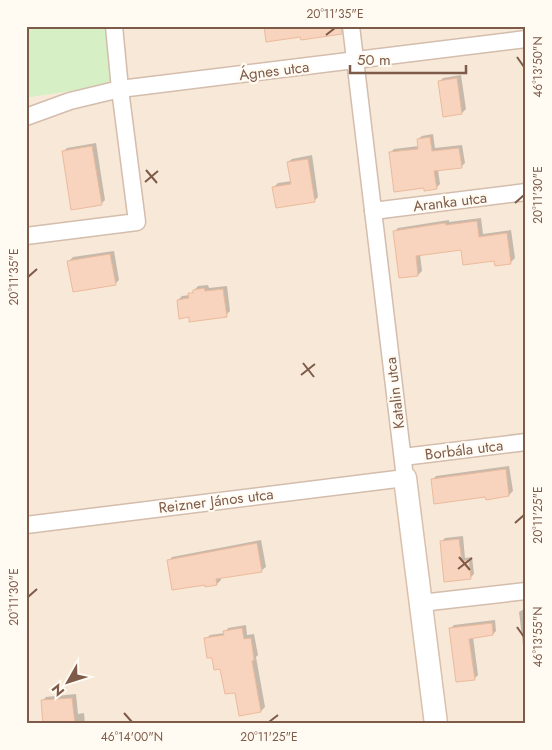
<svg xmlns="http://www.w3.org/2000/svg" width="552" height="750" viewBox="0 0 552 750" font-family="Jost,sans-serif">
<rect width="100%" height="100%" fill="#fff6ea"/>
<path fill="#f7e8d7" d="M109 26H526V724H26V98L115 84Z"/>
<path fill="#d7efc5" d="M26 26H109L115 84 26 98Z"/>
<g fill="#0003">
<path d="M461 75 466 109 462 113 439 82 443 78Z"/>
<path d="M433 134 435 148 462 145 465 163 461 167 438 170 440 184 436 188 425 187 390 153 394 149 419 146 418 139 422 136Z"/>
<path d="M96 143 105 200 101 204 63 152 67 148Z"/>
<path d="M312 155 318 197 315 200 274 187 278 183 292 181 288 162 292 159Z"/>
<path d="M481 218 483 234 511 230 515 258 511 262 495 260 462 248 420 254 422 271 418 275 394 232 398 228 449 220V222Z"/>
<path d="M114 251 119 280 115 284 69 261 73 257Z"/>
<path d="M208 285 209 288 227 286 230 311 226 315 190 316 178 300 182 296 190 295 198 286Z"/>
<path d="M509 466 513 491 509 495 486 496 432 480 436 476Z"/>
<path d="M463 536 465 558 472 557 474 574 470 578 441 542 445 538Z"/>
<path d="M261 540 266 567 262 570 220 577 221 580 217 584H206L169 561 172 557Z"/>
<path d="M526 608V653H524L519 612Z"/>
<path d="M495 620 496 631 493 634 473 637 478 675 474 679 451 628 454 625Z"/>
<path d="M246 625 247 635 254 634 258 655 256 657 265 707 261 711 240 714 236 691 213 656 206 639 210 635 225 633 228 628Z"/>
<path d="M76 694 78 714 84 713 85 724H45L42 701 46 697Z"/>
</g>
<g fill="#f8d4be" stroke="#ecba9c">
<path d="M264 26H341L342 34 301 40 300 37 266 42Z"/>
<path d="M457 78 462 114 443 117 438 81Z"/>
<path d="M430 137 432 151 459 148 462 168 434 171 437 189 424 191V188L394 192 389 152 418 149 417 139Z"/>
<path d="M92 146 102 205 71 210 62 151Z"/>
<path d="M308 159 315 202 276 208 272 187 291 184 287 162Z"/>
<path d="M477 221 479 237 507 233 511 264 495 266 494 261 463 265 461 250 416 256 418 276 399 278 393 231 445 223 446 225Z"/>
<path d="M110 254 116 285 73 292 67 261Z"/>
<path d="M204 288 205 291 223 289 227 317 189 322V317L179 319 177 300 189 298 188 293H193V290Z"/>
<path d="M506 469 509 496 486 500 485 497 434 504 431 479Z"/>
<path d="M459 539 462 561 469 560 471 579 444 582 440 541Z"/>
<path d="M257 543 262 572 216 579 217 585 205 587V585L172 590 167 560Z"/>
<path d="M492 623 493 635 469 639 475 680 456 682 449 628Z"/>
<path d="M242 628 244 639 251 638 254 660 252 661 261 712 239 716 235 693 225 694 220 669 214 670 212 658H207L204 638 224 635 223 631Z"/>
<path d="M72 698 75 724H43L41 700Z"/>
</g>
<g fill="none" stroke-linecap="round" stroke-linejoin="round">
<g stroke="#d4bdad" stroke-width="19">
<g id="street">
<path d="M26 117 70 101 120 89 526 39"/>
<path d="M373 211 526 192"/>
<path d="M26 236 137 222 120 89 114 26"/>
<path d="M403 457 526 442"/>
<path d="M26 525 405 478 351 26"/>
<path d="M421 603 526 591"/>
</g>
</g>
<g stroke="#d9c0ac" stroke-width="25">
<path id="secondary" d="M405 478 436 724"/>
</g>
<use href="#street" stroke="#fff" stroke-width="16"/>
<use href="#secondary" stroke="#fff" stroke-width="22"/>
</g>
<path fill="none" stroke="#7e5b49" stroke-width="2" d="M326 35 335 28M517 57 524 67M146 170 157 183M145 182 158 171M515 203 524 195M28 277 37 269M303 363 314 377M301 375 315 364M515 523 524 515M459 557 470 570M458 569 472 558M28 597 37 589M517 627 524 637M124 713 132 722M269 722 278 715"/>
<g text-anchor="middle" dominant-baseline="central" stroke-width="4.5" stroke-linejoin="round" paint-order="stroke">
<g font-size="15" fill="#7e5b49" stroke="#fffaf2">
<text transform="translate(274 71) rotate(-7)">Ágnes utca</text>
<text transform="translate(450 202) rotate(-7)">Aranka utca</text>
<text transform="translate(395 393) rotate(-97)">Katalin utca</text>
<text transform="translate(464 450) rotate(-7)">Borbála utca</text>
<text transform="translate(216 501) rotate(-7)">Reizner János utca</text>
</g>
</g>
<rect width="552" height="750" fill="none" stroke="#fffaf2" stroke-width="55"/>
<g transform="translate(68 682) rotate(231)" stroke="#fffaf2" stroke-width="4" paint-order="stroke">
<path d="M0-4L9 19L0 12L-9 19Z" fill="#7e5b49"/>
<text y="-8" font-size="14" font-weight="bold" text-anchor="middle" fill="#7e5b49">N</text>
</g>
<path d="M350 65v8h116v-8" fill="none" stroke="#7e5b49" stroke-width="2.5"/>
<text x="357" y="65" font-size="15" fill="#7e5b49" stroke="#fffaf2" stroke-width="4" paint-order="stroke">50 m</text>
<rect x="28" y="28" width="496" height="694" fill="none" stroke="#7e5b49" stroke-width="2"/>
<g font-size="12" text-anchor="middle" fill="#7e5b49">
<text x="335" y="18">20°11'35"E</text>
<text transform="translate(538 67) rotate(-90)" y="4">46°13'50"N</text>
<text transform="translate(538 195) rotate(-90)" y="4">20°11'30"E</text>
<text transform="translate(14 277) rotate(-90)" y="4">20°11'35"E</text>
<text transform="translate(538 515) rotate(-90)" y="4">20°11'25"E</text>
<text transform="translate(14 597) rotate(-90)" y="4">20°11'30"E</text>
<text transform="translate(538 637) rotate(-90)" y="4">46°13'55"N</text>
<text x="132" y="741">46°14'00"N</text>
<text x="269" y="741">20°11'25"E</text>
</g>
</svg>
